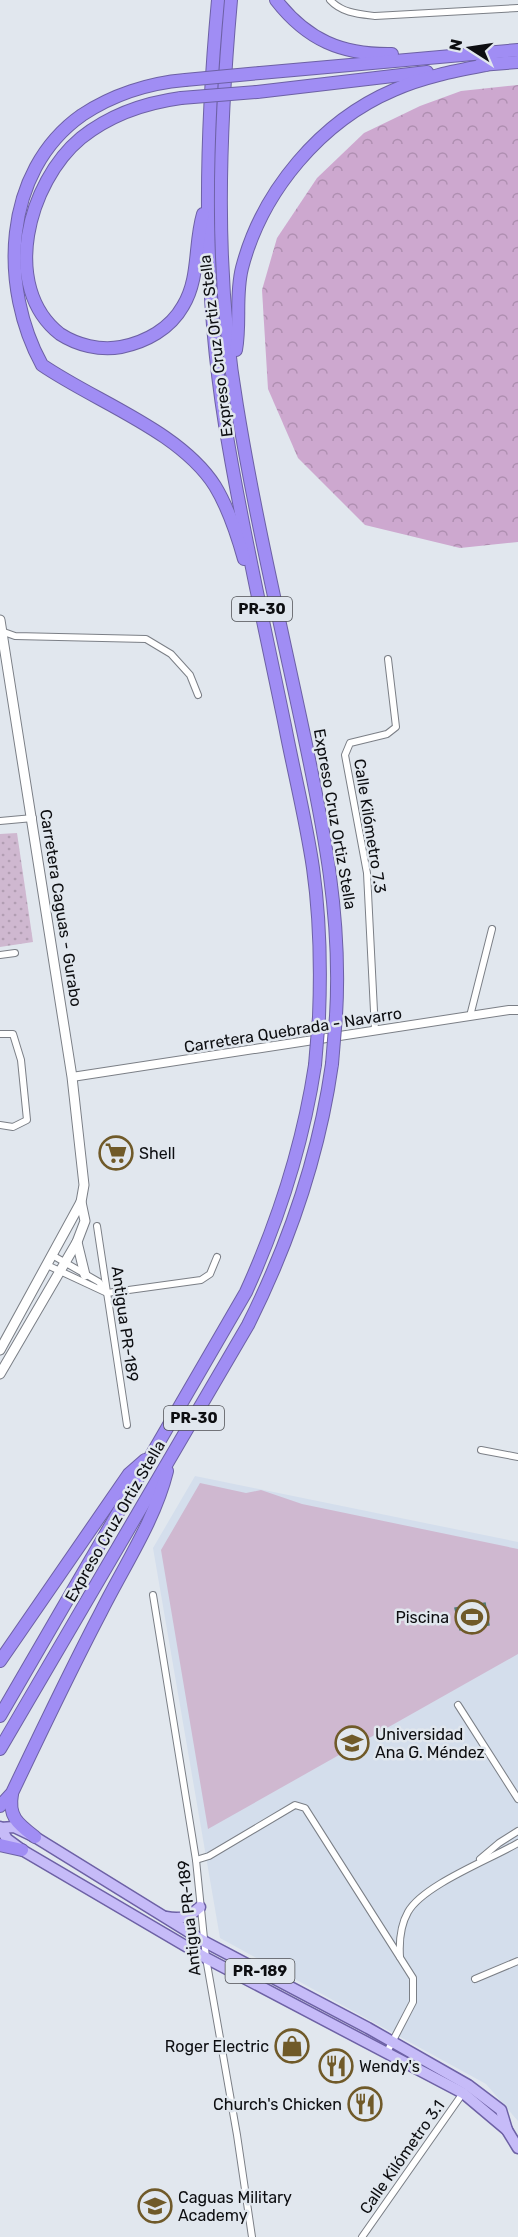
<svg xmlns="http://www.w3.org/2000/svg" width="518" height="2237" viewBox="0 0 518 2237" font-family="Rubik,sans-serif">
<defs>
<pattern id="forest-crowns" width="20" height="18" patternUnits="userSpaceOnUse" patternTransform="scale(1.5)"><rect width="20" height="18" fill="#cda8cf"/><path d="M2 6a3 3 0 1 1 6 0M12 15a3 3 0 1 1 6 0" fill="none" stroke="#af8fb1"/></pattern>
<pattern id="park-dots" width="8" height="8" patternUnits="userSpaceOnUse" patternTransform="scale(1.5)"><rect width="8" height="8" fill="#cfb8d0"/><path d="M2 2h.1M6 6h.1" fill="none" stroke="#b19db2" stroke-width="1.8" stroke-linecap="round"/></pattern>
<pattern id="water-rules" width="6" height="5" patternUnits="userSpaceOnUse" patternTransform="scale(1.5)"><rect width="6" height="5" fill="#68a9a2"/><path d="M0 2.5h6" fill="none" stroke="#548883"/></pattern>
</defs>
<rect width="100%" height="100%" fill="#e1e7ee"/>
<path fill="#d4deec" d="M195 1476 518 1542V2121L486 2084 220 1938 153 1548Z"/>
<path fill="#cfb8d0" d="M200 1483 246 1493 261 1490 302 1504 518 1549V1654L208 1829 161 1550Z"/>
<path fill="url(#forest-crowns)" d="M518 85V542L460 548 365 525 298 458 268 389 262 290 277 238 317 178 364 133 420 106 461 91Z"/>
<path fill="url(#park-dots)" d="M17 833 33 942 0 947V834Z"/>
<path fill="url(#water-rules)" stroke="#4d7a76" stroke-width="1.5" d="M485 1603 489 1625 460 1630 455 1608Z"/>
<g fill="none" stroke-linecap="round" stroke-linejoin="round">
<g stroke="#7b7f86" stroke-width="8">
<g id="minor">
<path d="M330 0C342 13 358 14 375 16L518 8"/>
<path d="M1 631 15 636 146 639 171 654 190 675 198 695"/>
<path d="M0 821 33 818"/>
<path d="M0 955 15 953"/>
<path d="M470 1016 492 929"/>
<path d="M375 1031 367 873 345 755 350 743 387 734 396 727 388 659"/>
<path d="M0 1034H13L21 1060 27 1120 13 1127 0 1125"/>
<path d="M97 1226 127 1425"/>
<path d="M47 1265 107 1293 99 1282 52 1255"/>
<path d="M107 1293 201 1280 210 1274 217 1257"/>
<path d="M481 1450 518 1457"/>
<path d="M153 1595 196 1860 206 1958 237 2135 252 2237"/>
<path d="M458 1705 518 1799"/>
<path d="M480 1859 499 1843 518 1831"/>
<path d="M196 1860 209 1856 295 1805 305 1808 413 1978V2002L387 2052"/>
<path d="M400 1957C399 1941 400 1926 408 1912 423 1885 491 1859 518 1843"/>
<path d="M475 1979 518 1961"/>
<path d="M362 2237 463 2093"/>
</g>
</g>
<g stroke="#7b7f86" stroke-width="10">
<path id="tertiary" d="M72 1077 509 1010H518"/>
</g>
<g stroke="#7b7f86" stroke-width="11">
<g id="secondary">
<path d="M0 620 72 1077 84 1185 81 1202 85 1221 77 1242 0 1374"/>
<path d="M77 1242 85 1275"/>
<path d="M0 1350 81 1202"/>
</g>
</g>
<g stroke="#6d61a5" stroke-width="13">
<g id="primary">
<path d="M0 1827 7 1839 22 1850 206 1958 463 2093 507 2130 518 2148"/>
<path d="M0 1828 14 1827 35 1837 205 1942 368 2028 468 2085 501 2110 507 2130"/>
<path d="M166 1917C182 1920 189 1917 200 1907"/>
</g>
</g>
<g stroke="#6d61a5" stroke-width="14">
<g id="motorway">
<path d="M218 0C204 150 202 299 229 448 245 541 266 633 285 726 294 773 306 820 313 868 320 917 321 967 319 1017"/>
<path d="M231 0C219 136 214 271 237 406 255 517 281 626 304 735 324 830 342 918 336 1016"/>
<path d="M276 0C307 40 342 55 392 54"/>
<path d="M480 65 518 62"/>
<path d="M260 73 518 50"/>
<path d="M185 80C149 83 112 95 82 115 1 172 0 289 42 365 96 402 180 431 215 486 229 509 237 534 244 559"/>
<path d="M257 92 427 72"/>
<path d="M181 98C144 103 111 114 81 138 28 182 0 287 60 334 77 345 100 351 121 347 146 342 170 329 183 306 200 278 194 244 203 214"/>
<path d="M236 350C241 323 235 296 242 268 262 191 321 121 394 90 423 77 455 71 486 65"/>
<path d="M0 1661 129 1474 145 1460"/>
<path d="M0 1716 246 1292C279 1219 303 1144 315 1065"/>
<path d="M0 1749 248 1325C290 1241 319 1156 332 1064"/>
<path d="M12 1794C8 1817 18 1824 35 1837"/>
<path d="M0 1806 12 1793C41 1732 70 1671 101 1612 124 1566 155 1520 167 1471"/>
<path d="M0 1845 22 1850"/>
</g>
</g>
<use href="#minor" stroke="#fff" stroke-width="6"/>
<use href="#tertiary" stroke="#fff" stroke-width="8"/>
<use href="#secondary" stroke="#fff" stroke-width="9"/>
<use href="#primary" stroke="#c6bbf8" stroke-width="10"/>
<use href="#motorway" stroke="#a08df4" stroke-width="12"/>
<g stroke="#6d61a5" stroke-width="14" stroke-linecap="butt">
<g id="motorway-bridge">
<path d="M185 80 260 73"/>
<path d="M181 98 257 92"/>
<path d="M332 1064 336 1016"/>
<path d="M315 1065 319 1017"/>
</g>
</g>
<use href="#motorway-bridge" stroke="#a08df4" stroke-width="12"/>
</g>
<defs>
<g id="supermarket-ring" transform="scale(1.725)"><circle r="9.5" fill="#e1e7ee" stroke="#705a29" stroke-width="1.5"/><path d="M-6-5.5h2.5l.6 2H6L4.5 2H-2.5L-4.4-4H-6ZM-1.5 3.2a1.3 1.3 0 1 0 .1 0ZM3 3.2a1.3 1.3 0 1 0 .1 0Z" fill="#705a29"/></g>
<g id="stadium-ring" transform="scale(1.725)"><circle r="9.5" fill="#e1e7ee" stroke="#705a29" stroke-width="1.5"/><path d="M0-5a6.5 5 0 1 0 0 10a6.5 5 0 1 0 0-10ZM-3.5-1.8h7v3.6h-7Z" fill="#705a29"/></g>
<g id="university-ring" transform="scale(1.725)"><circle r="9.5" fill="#e1e7ee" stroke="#705a29" stroke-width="1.5"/><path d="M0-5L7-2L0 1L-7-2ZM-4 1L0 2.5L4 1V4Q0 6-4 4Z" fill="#705a29"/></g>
<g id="shop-ring" transform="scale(1.725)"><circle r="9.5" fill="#e1e7ee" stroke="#705a29" stroke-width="1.5"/><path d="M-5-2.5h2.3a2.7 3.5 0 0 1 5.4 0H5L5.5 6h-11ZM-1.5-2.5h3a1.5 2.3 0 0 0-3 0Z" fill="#705a29"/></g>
<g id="restaurant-ring" transform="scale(1.725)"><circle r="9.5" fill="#e1e7ee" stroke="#705a29" stroke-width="1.5"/><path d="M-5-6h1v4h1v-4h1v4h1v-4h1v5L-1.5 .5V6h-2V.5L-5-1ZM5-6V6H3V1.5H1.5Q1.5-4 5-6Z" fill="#705a29"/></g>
<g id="school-ring" transform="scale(1.725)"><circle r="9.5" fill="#e1e7ee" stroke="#705a29" stroke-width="1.5"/><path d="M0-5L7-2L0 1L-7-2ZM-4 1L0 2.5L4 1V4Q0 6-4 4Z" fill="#705a29"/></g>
</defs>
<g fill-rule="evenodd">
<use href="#supermarket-ring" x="116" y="1153"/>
<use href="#stadium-ring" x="472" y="1617"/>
<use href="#university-ring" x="352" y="1743"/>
<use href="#shop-ring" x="292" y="2046"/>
<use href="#restaurant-ring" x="336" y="2066"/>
<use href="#restaurant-ring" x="365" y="2104"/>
<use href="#school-ring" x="155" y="2206"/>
</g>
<g text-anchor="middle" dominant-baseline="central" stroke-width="5" stroke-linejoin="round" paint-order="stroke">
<g fill="#e1e7ee" stroke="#4d4f53" stroke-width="1.5">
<rect x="232" y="597" width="60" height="24" rx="4.5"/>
<rect x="164" y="1406" width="60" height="24" rx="4.5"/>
<rect x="225.5" y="1959" width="69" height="24" rx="4.5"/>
</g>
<g font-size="15" font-weight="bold" fill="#0d0e11">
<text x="262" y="609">PR-30</text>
<text x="194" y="1418">PR-30</text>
<text x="260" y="1971">PR-189</text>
</g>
<g font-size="16" fill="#0d0e11" stroke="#e1e7ee">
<text transform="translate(216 346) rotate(-97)">Expreso Cruz Ortiz Stella</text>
<text transform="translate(335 819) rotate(80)">Expreso Cruz Ortiz Stella</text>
<text transform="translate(370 826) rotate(81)">Calle Kilómetro 7.3</text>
<text transform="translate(61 908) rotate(81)">Carretera Caguas - Gurabo</text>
<text transform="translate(293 1030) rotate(-9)">Carretera Quebrada - Navarro</text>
<text transform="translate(125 1324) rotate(82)">Antigua PR-189</text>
<text transform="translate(115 1521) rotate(-60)">Expreso Cruz Ortiz Stella</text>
<text transform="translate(189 1918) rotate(-96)">Antigua PR-189</text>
<text transform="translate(402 2157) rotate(-55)">Calle Kilómetro 3.1</text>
</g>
<g font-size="16" fill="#0d0e11" stroke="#e1e7ee" text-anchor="start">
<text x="139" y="1153">Shell</text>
<text x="449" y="1617" text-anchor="end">Piscina</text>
<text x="375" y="1734">Universidad<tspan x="375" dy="18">Ana G. Méndez</tspan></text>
<text x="269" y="2046" text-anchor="end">Roger Electric</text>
<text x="359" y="2066">Wendy's</text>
<text x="342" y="2104" text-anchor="end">Church's Chicken</text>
<text x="178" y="2197">Caguas Military<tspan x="178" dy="18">Academy</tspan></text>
</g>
</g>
<g transform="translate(470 48) rotate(282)" stroke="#e1e7ee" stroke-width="4.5" paint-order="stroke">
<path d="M0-4.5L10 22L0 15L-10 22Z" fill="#0d0e11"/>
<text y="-9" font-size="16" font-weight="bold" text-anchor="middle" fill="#0d0e11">N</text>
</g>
</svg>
